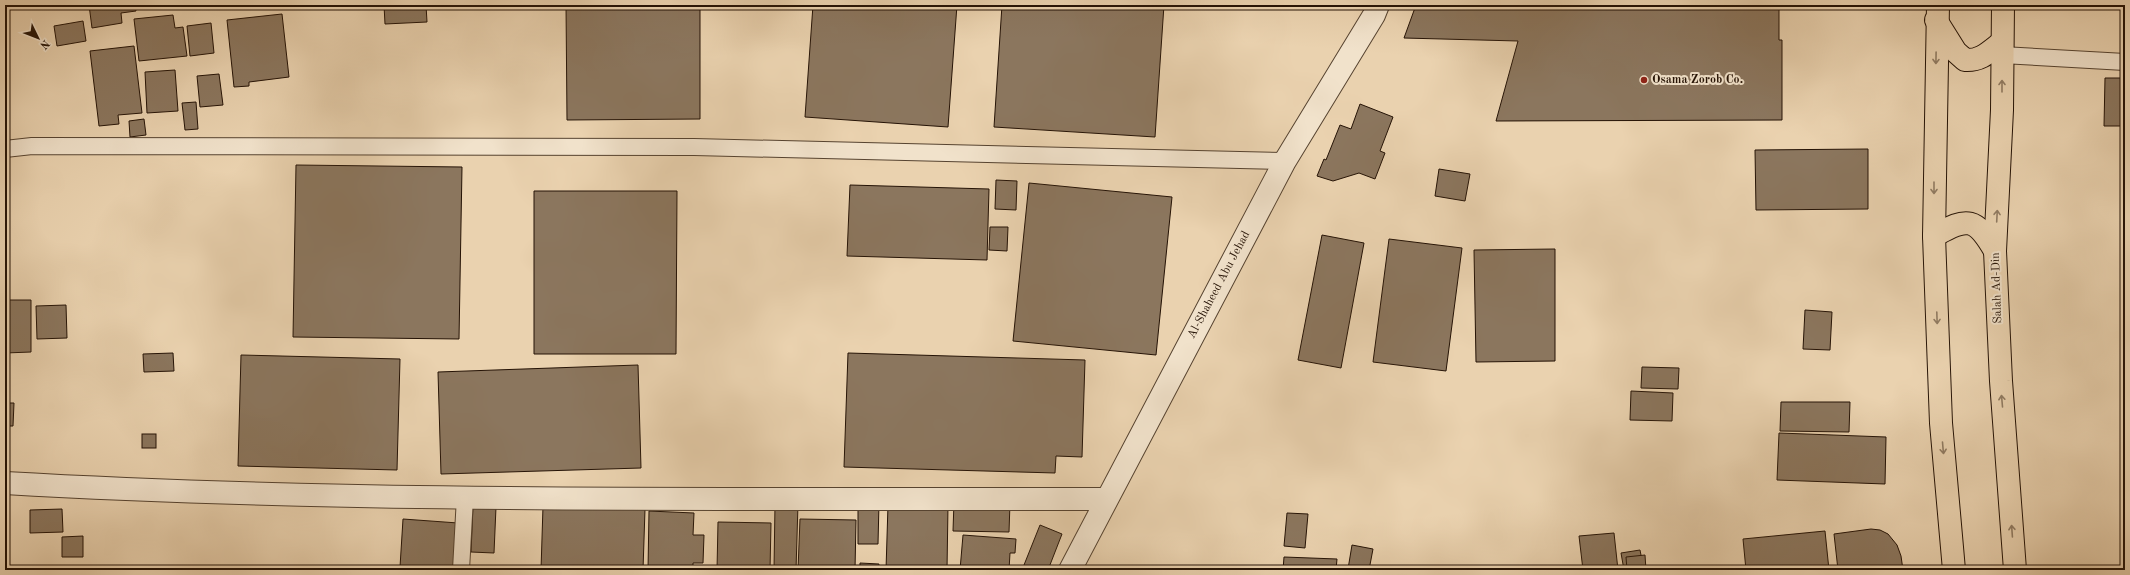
<svg xmlns="http://www.w3.org/2000/svg" width="2130" height="575" viewBox="0 0 2130 575" font-family="'Old Standard TT',serif">
<rect width="100%" height="100%" fill="#ead2af"/>
<filter id="stains"><feTurbulence type="fractalNoise" baseFrequency=".005" numOctaves="4"/><feColorMatrix values="0 0 0 0 .2 0 0 0 0 .09 0 0 0 0 .02 0 0 0 .5 -.17"/></filter>
<radialGradient id="worn" r=".72"><stop offset=".6" stop-color="#630" stop-opacity="0"/><stop offset="1" stop-color="#630" stop-opacity=".3"/></radialGradient>
<g fill="#8b765e" stroke="#251306">
<path d="M89 5H135L136 11 121 13 122 23 92 28Z"/>
<path d="M384 5H426L427 22 385 24Z"/>
<path d="M566 5H700V119L567 120Z"/>
<path d="M813 5H957L948 127 805 117Z"/>
<path d="M1002 5H1164L1155 137 994 127Z"/>
<path d="M1416 5H1779V40H1782V120L1496 121 1518 41 1404 38Z"/>
<path d="M282 14 289 77 249 82V86L234 87 227 20Z"/>
<path d="M173 15 175 28 183 27 187 56 139 61 134 19Z"/>
<path d="M83 21 86 41 57 46 54 26Z"/>
<path d="M211 23 214 53 190 56 187 26Z"/>
<path d="M134 46 142 113 118 115 119 124 99 126 90 51Z"/>
<path d="M175 70 178 111 147 113 145 72Z"/>
<path d="M219 74 223 105 200 107 197 76Z"/>
<path d="M2105 78H2125V126H2104Z"/>
<path d="M196 102 198 129 185 130 182 103Z"/>
<path d="M1360 104 1393 117 1380 151 1385 153 1375 179 1359 173 1333 181 1317 176 1324 159 1326 160 1340 125 1351 129Z"/>
<path d="M144 119 146 135 130 137 129 121Z"/>
<path d="M1868 149V209L1756 210 1755 150Z"/>
<path d="M296 165 462 167 459 339 293 337Z"/>
<path d="M1439 169 1470 174 1465 201 1435 196Z"/>
<path d="M996 180 1017 181 1016 210 995 209Z"/>
<path d="M1029 183 1172 197 1156 355 1013 341Z"/>
<path d="M850 185 989 189 987 260 847 256Z"/>
<path d="M534 191H677L676 354H534Z"/>
<path d="M990 227H1008L1007 251 989 250Z"/>
<path d="M1322 235 1364 243 1341 368 1298 360Z"/>
<path d="M1389 239 1462 248 1446 371 1373 362Z"/>
<path d="M1555 249V361L1476 362 1474 250Z"/>
<path d="M5 300H31V352L5 353Z"/>
<path d="M66 305 67 338 37 339 36 306Z"/>
<path d="M1805 310 1832 312 1830 350 1803 349Z"/>
<path d="M173 353 174 371 144 372 143 354Z"/>
<path d="M848 353 1085 360 1082 457 1056 456 1055 473 844 467Z"/>
<path d="M241 355 400 359 397 470 238 466Z"/>
<path d="M638 365 641 468 441 474 438 372Z"/>
<path d="M1642 367 1679 368 1678 389 1641 388Z"/>
<path d="M1631 391 1673 393 1672 421 1630 420Z"/>
<path d="M1781 402H1850L1849 432 1780 431Z"/>
<path d="M5 403H14L13 426H5Z"/>
<path d="M1779 433 1886 437 1885 484 1777 480Z"/>
<rect x="142" y="434" width="14" height="14"/>
<path d="M954 502 1010 503 1009 532 953 531Z"/>
<path d="M858 503H879L878 544H858Z"/>
<path d="M775 504H798L796 570H774Z"/>
<path d="M888 505H948L947 570H886Z"/>
<path d="M473 506 496 507 494 553 471 552Z"/>
<path d="M543 506 645 509 643 570H541Z"/>
<path d="M62 509 63 532 30 533V510Z"/>
<path d="M649 511 694 513 693 535H704L703 563H693V570H648Z"/>
<path d="M1287 513 1308 514 1305 548 1284 546Z"/>
<path d="M403 519 458 523 455 570 400 567Z"/>
<path d="M800 519 856 520 855 570H798Z"/>
<path d="M718 522 771 523 770 570H717Z"/>
<path d="M1040 525 1062 534 1048 570H1022Z"/>
<path d="M1871 529 1880 530 1888 534 1897 545 1901 556 1903 570H1838L1834 534Z"/>
<path d="M1825 531 1829 570H1746L1743 539Z"/>
<path d="M1614 533 1618 570H1583L1579 536Z"/>
<path d="M963 535 1016 539 1015 553H1010L1009 570H960Z"/>
<path d="M83 536V557H62V537Z"/>
<path d="M1352 545 1373 549 1369 570 1348 569Z"/>
<path d="M1640 550 1644 570H1624L1621 553Z"/>
<path d="M1645 555 1646 570H1627L1626 557Z"/>
<path d="M1284 557 1337 559 1336 570H1283Z"/>
<path d="M860 563 879 564 878 570H860Z"/>
<rect x="698" y="567" width="16" height="3"/>
</g>
<g fill="none" stroke-linecap="round" stroke-linejoin="round">
<g stroke="#564330" stroke-width="18">
<g id="lane">
<path d="M2002 55 2125 62"/>
<path d="M5 149 32 146 694 147 1285 161"/>
<path d="M461 570 465 497"/>
</g>
</g>
<g stroke="#564330" stroke-width="24">
<g id="street">
<path d="M5 483C371 504 739 498 1106 499"/>
<path d="M1070 570 1285 161 1374 15 1378 5"/>
</g>
</g>
<g stroke="#251306" stroke-width="24">
<g id="highway">
<path d="M1938 5 1934 236 1941 423 1954 570"/>
<path d="M2003 5 2002 110 1995 251 2001 381 2015 570"/>
<path d="M1936 20 1956 52 1965 60C1981 61 1989 52 2002 42"/>
<path d="M1934 236C1968 216 1976 218 1995 251"/>
</g>
</g>
<use href="#lane" stroke="#f1e2cb" stroke-width="16"/>
<use href="#street" stroke="#f1e2cb" stroke-width="22"/>
<use href="#highway" stroke="#ead2af" stroke-width="22"/>
</g>
<defs><path id="oneway-shaft" d="M-6 0H5M1.5-3L5.5 0L1.5 3" fill="none" stroke-width="1.6" stroke-linecap="round" stroke-linejoin="round"/></defs>
<g stroke="#917c63">
<use href="#oneway-shaft" transform="translate(1936 58) rotate(91)"/>
<use href="#oneway-shaft" transform="translate(2002 86) rotate(-90)"/>
<use href="#oneway-shaft" transform="translate(1934 188) rotate(90)"/>
<use href="#oneway-shaft" transform="translate(1997 216) rotate(-87)"/>
<use href="#oneway-shaft" transform="translate(1937 318) rotate(88)"/>
<use href="#oneway-shaft" transform="translate(2002 401) rotate(-95)"/>
<use href="#oneway-shaft" transform="translate(1943 448) rotate(85)"/>
<use href="#oneway-shaft" transform="translate(2012 531) rotate(-94)"/>
</g>
<circle fill="#8f2418" stroke="#f1e2cb" stroke-width="1.5" cx="1644" cy="80" r="4"/>
<g text-anchor="middle" dominant-baseline="central" stroke-width="4" stroke-linejoin="round" paint-order="stroke">
<g font-size="12" font-weight="bold" fill="#251306" stroke="#f1e2cb" text-anchor="start">
<text x="1652" y="80">Osama Zorob Co.</text>
</g>
<g font-size="12" fill="#251306" stroke="#f1e2cb">
<text transform="translate(1219 285) rotate(-62)">Al-Shaheed Abu Jehad</text>
<text transform="translate(1997 288) rotate(-92)">Salah Ad-Din</text>
</g>
</g>
<rect width="2130" height="575" fill="none" stroke="#ead2af" stroke-width="20"/>
<rect x="6" y="6" width="2118" height="563" fill="none" stroke="#251306" stroke-width="2"/>
<rect x="10" y="10" width="2110" height="555" fill="none" stroke="#251306"/>
<g transform="translate(38 38) rotate(133)" stroke="#f1e2cb" stroke-width="3" paint-order="stroke">
<path d="M0-3L7 15L0 10L-7 15Z" fill="#251306"/>
<text y="-6" font-size="11" font-weight="bold" text-anchor="middle" fill="#251306">N</text>
</g>
<rect width="100%" height="100%" filter="url(#stains)"/>
<rect width="100%" height="100%" fill="url(#worn)"/>
</svg>
